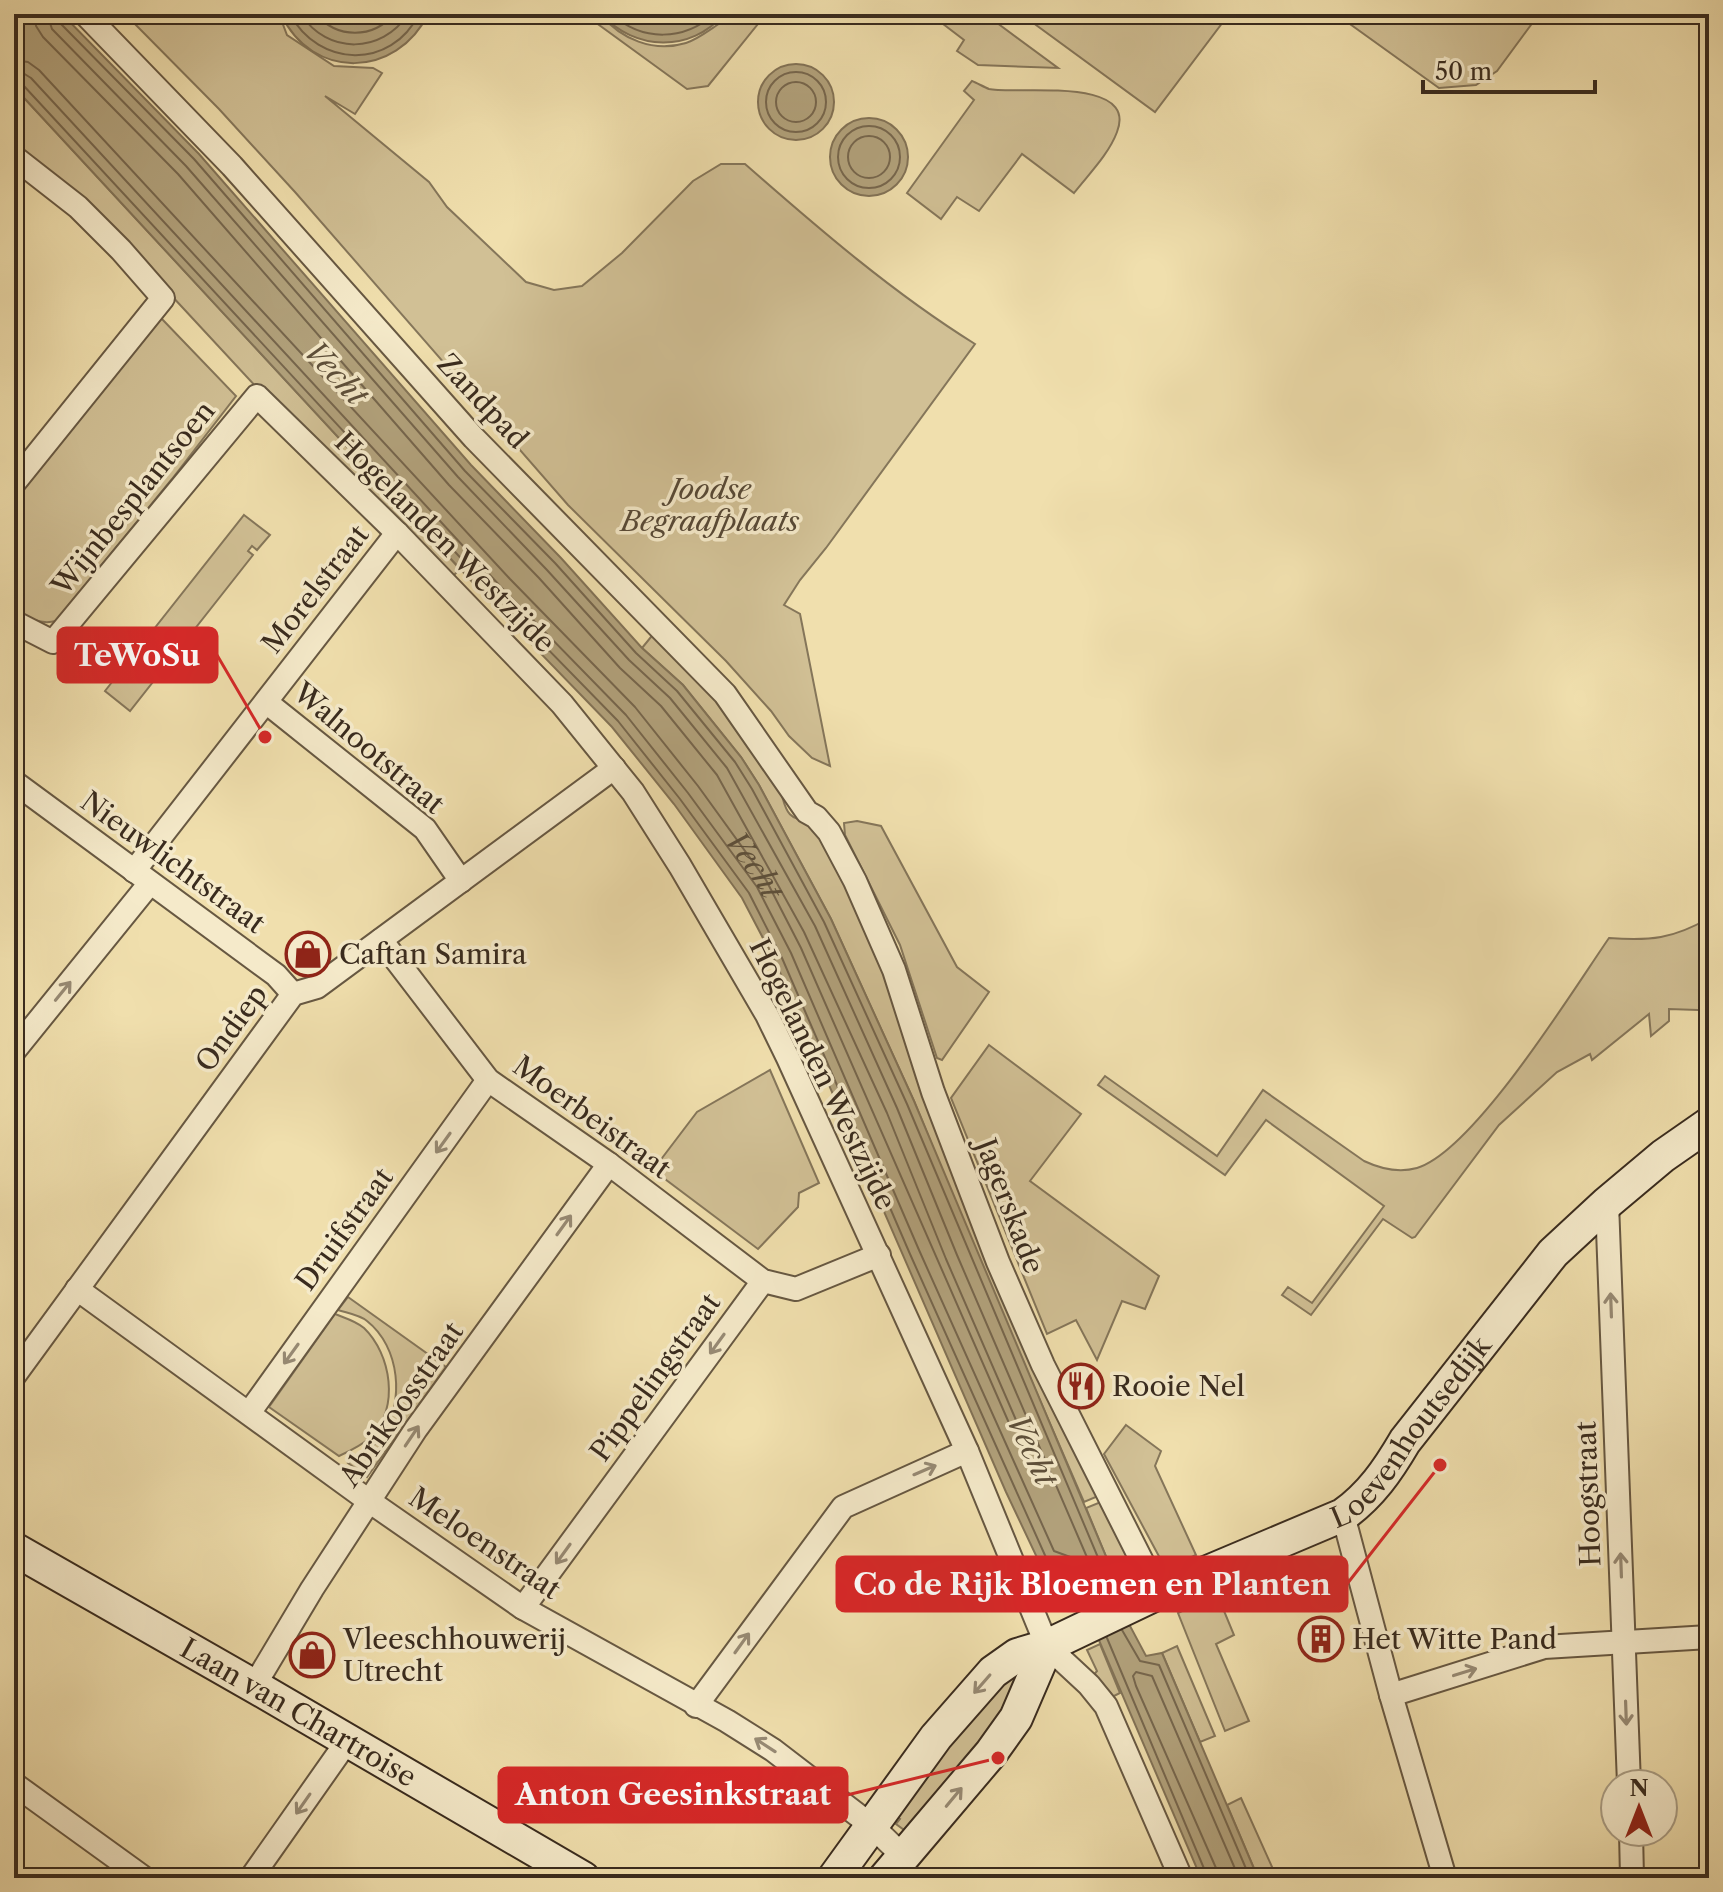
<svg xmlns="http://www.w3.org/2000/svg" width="1723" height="1892" viewBox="0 0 1723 1892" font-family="'Libre Caslon Text',serif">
<rect width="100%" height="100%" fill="#f0dfad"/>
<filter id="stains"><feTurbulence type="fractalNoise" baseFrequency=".0025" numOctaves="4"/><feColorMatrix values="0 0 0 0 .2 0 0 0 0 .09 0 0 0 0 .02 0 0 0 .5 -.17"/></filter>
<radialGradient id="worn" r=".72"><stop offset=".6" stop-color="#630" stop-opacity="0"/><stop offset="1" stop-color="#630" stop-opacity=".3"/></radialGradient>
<g fill="#d1c095" stroke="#85765a" stroke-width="2">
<path d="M125 14H279L287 35 334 66 373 68 382 73 355 114 325 96 429 182 447 207 526 282 554 290 582 286 622 253 693 181 721 164H745C818 228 893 293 975 344L826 548 800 580 784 605 800 614 830 766 812 758 789 736 771 711 726 661 568 505 295 192 219 109Z"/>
<path d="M584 14H600C621 39 653 53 686 43 699 39 713 27 725 20L728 14H766L708 86 687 89Z"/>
<path d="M930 14H985L1058 68 978 65 957 51 964 40Z"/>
<path d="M1021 14H1229L1155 112Z"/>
<path d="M1336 14H1539L1497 71 1476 85 1439 88Z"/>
<path d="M972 81C977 83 984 87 989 89 1013 95 1139 75 1117 132 1109 154 1088 175 1074 193L1022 154 979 211 957 197 941 219 907 193 974 100 964 91Z"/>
<path d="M14 87 460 569 452 577 258 389 170 294 106 219 14 142Z"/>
<path d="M161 318 236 396 172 479 56 621C40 625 28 618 14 610V499Z"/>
<path d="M244 515 270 535 257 550 252 546 248 551 253 555 130 711 105 691Z"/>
<path d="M655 632C677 655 700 677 720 701 740 725 757 753 774 778 788 797 778 822 811 820L867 926 1140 1578 1119 1588 1086 1508 1101 1502 1098 1496 1084 1502 974 1248 914 1101 831 919 759 785 741 757 683 685 642 648Z"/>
<path d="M857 821 881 826 957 967 989 992 942 1060 937 1058 900 945 845 835 844 823Z"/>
<path d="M1709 918V1007L1698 1010 1669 1009V1021L1651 1036 1649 1014 1592 1060 1590 1054 1557 1072 1499 1125 1415 1237 1412 1238 1383 1219 1311 1315 1282 1295 1288 1287 1312 1303 1384 1206 1266 1120 1225 1175 1098 1085 1105 1076 1217 1156 1263 1090 1364 1161C1381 1169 1399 1173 1417 1168 1474 1151 1573 990 1609 938 1650 941 1673 939 1709 918Z"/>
<path d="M989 1045 1081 1114 1030 1181 1159 1276 1145 1309 1122 1301 1097 1360 1076 1320 1047 1334 951 1098Z"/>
<path d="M770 1070 819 1183 799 1193 798 1207 758 1249 653 1170 697 1112Z"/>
<path d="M348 1297 446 1367 367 1477 348 1463C358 1455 375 1447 382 1436 405 1402 400 1347 367 1321 360 1315 347 1313 338 1310Z"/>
<path d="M335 1314C345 1318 356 1321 364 1328 391 1354 400 1408 371 1437 362 1445 350 1451 339 1456L269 1407Z"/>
<path d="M1126 1425 1161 1451 1155 1466 1196 1555 1169 1567 1161 1560 1104 1454Z"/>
<path d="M1217 1594 1234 1635 1216 1644 1249 1721 1225 1731 1178 1613Z"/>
<path d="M1100 1644 1120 1693 1112 1697 1092 1677 1097 1671 1087 1650Z"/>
<path d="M1177 1646 1215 1736 1200 1742 1162 1653Z"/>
<path d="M1012 1667 1023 1683 911 1835 896 1824 900 1819 890 1811Z"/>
<path d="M1241 1798 1277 1878H1258L1227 1805Z"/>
</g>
<g fill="#b2a27c" stroke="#827256" stroke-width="2">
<path d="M14 14H62L199 154 471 465 561 558 642 648 683 685 741 757 759 785 831 919 914 1101 1121 1592 1114 1596 1146 1656 1162 1653 1258 1878H1201L1086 1610 1062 1572 1045 1573 1041 1566 1006 1492 775 961 742 898 674 804 612 727 488 599 14 87Z"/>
<path d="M281 14H428C397 78 312 81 281 14Z"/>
<path d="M601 14H724C691 53 635 51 601 14Z"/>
<circle cx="796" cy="102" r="38"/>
<circle cx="869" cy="157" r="39"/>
</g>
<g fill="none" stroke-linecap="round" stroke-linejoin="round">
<g stroke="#76664d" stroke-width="2">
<path d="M57 14 60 23 194 159 465 471 555 563 636 653 677 691 735 762 752 789 824 922 907 1104 1110 1586 1107 1598"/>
<path d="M290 14C319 68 391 70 419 14"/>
<path d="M301 14C327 55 382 54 408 14"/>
<path d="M316 14C337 39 373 39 394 14"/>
<path d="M612 14C642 42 684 41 714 14"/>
<path id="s1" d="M14 60 28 62 39 70 510 579 635 707 698 786 766 880 801 948 1009 1423 1014 1425 1016 1420 946 1259 887 1113 804 932 717 775 661 706 620 668 539 578 449 485 178 174 43 37 36 26 35 14"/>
<circle cx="796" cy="102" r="30"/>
<path d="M14 72 23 73 31 78 501 587 626 715 688 793 757 887 791 953 919 1250 1054 1551 1073 1558 1087 1578 1092 1579 1094 1574 1086 1555 957 1255 897 1108 815 926 727 768 670 698 629 660 547 570 458 477 186 166 52 29 47 14"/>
<circle cx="796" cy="102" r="20"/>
<path d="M14 82 23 85 494 594 618 721 680 799 749 893 782 958 910 1254 1048 1562 1068 1566 1092 1605"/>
<circle cx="869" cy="157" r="31"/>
<circle cx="869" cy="157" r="21"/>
<path d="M1122 1630 1140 1661 1159 1665 1250 1878"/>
<path d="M1107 1638 1208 1878"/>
<path d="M1218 1878 1216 1868 1136 1686 1133 1676 1136 1672 1152 1676 1239 1878"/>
</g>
<g stroke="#675842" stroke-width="26">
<g id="street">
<path d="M85 14 232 166 474 438 725 694 807 812 816 817 829 832 855 881 894 970 933 1092 998 1262 1043 1365 1158 1593"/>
<path d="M14 157 78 207 121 250 163 298 14 483"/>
<path d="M14 622 53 642 257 396 397 533 562 704 633 792 680 866 767 1015 788 1058 967 1451 1047 1646 1089 1685 1106 1706 1181 1878"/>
<path d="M266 702 425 829 461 881"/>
<path d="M14 782 276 975 293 994"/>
<path d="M134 871 397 533"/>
<path d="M381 940 488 1080 609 1164 763 1281 796 1289 879 1255"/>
<path d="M14 1051 150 883"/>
<path d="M1607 1203 1629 1784"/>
<path d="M77 1289 369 1501 523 1608 727 1721 773 1750 872 1826 904 1857"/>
<path d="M14 1376 293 994 317 987 614 768"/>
<path d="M249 1413 488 1080"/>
<path d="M1343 1515 1391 1695 1445 1878"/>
<path d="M523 1608 763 1281"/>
<path d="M254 1686 312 1589 416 1429 609 1164"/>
<path d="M1391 1695 1544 1647 1709 1637"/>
<path d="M696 1706 843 1507 967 1451"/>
<path d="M14 1784 144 1878"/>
<path d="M1631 1832 1632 1878"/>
<path d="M251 1878 348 1740"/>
</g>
</g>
<g stroke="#392b1e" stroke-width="36">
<g id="secondary">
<path id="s2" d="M14 1549 254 1686 583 1878"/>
<path id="s3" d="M834 1878 936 1737 993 1672 1017 1655 1047 1646 1158 1593 1343 1515C1371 1495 1388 1470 1405 1441L1553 1253 1607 1203 1663 1156 1709 1124"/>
<path d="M885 1878 991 1753 1016 1718 1047 1646"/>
</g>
</g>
<use href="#street" stroke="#f5eaca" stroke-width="22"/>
<use href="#secondary" stroke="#f5eaca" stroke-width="32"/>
</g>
<defs><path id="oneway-shaft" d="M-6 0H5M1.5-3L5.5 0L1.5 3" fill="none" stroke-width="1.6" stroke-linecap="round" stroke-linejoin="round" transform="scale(2)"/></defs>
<g stroke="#978a74">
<use href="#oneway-shaft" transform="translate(63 991) rotate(-51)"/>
<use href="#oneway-shaft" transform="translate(443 1143) rotate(126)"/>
<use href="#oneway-shaft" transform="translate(564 1225) rotate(-54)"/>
<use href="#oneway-shaft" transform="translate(1611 1305) rotate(-92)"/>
<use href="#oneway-shaft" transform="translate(717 1344) rotate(126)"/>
<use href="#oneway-shaft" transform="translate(291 1354) rotate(126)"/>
<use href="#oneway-shaft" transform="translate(412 1436) rotate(-56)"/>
<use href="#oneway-shaft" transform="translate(925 1470) rotate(-23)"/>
<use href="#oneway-shaft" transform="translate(563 1554) rotate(126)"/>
<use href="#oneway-shaft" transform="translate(1621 1565) rotate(-92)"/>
<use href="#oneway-shaft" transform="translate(742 1643) rotate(-54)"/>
<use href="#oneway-shaft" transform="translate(1465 1672) rotate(-17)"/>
<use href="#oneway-shaft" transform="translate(982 1684) rotate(131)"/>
<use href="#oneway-shaft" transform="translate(1626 1713) rotate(88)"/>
<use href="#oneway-shaft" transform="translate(765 1745) rotate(-147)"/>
<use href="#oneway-shaft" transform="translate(954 1797) rotate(-50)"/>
<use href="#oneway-shaft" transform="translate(303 1804) rotate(125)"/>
</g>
<defs>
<g id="shop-ring" transform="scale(2.3)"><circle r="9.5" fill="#f5eaca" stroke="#8f2418" stroke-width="1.5"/><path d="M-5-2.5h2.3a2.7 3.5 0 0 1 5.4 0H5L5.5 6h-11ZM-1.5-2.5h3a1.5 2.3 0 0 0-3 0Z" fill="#8f2418"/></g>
<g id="restaurant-ring" transform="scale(2.3)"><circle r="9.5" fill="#f5eaca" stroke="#8f2418" stroke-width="1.5"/><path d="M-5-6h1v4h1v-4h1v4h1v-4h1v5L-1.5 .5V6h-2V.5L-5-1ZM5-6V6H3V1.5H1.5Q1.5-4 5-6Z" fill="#8f2418"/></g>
<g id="building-ring" transform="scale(2.3)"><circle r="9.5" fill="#f5eaca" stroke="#8f2418" stroke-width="1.5"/><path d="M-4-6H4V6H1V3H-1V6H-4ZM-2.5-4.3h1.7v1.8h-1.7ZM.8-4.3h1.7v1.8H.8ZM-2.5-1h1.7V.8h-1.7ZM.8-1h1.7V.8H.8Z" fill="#8f2418"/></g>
</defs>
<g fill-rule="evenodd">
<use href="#shop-ring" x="308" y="954"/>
<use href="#restaurant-ring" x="1081" y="1386"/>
<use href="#building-ring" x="1321" y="1639"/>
<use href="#shop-ring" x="312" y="1655"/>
</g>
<g text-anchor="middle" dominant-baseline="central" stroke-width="7" stroke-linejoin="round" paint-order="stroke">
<g font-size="28" fill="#392b1e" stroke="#f5eaca">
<text transform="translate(483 401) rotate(47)">Zandpad</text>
<text transform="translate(133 498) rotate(-51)">Wijnbesplantsoen</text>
<text transform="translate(445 542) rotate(45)">Hogelanden Westzijde</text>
<text transform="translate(315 589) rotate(-52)">Morelstraat</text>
<text transform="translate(369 748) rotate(40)">Walnootstraat</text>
<text transform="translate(173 862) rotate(36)">Nieuwlichtstraat</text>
<text transform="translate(231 1028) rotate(-54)">Ondiep</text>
<text transform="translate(823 1074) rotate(64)">Hogelanden Westzijde</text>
<text transform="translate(592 1117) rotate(36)">Moerbeistraat</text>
<text transform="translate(1010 1206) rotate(69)">Jagerskade</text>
<text transform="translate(344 1229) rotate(-54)">Druifstraat</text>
<text transform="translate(655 1377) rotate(-54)">Pippelingstraat</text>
<text transform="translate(401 1404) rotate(-55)">Abrikoosstraat</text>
<text stroke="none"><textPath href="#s3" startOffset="752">Loevenhoutsedijk</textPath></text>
<text transform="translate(1588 1494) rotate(-92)">Hoogstraat</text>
<text transform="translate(485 1543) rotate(34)">Meloenstraat</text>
<text stroke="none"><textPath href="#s2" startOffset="328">Laan van Chartroise</textPath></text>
</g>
<g font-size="28" font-style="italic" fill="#574936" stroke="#f5eaca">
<text x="710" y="489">Joodse<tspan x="710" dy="32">Begraafplaats</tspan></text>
</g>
<g font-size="28" fill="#392b1e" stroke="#f5eaca" text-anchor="start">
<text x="339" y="954">Caftan Samira</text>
<text x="1112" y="1386">Rooie Nel</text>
<text x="343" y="1639">Vleeschhouwerij<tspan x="343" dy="32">Utrecht</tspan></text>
<text x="1352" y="1639">Het Witte Pand</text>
</g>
<g font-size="30" font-style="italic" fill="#5d4f3a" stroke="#f5eaca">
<text transform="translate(336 373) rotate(47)">Vecht</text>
<text stroke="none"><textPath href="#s1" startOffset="1098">Vecht</textPath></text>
<text transform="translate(1032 1450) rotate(65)">Vecht</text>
</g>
</g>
<path fill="none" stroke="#d62828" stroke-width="3" d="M265 737L217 655M1440 1465L1347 1584M998 1758L847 1795"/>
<g fill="#d62828" stroke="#f5eaca" stroke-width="3">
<circle cx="265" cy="737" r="8"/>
<circle cx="1440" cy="1465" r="8"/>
<circle cx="998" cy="1758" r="8"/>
</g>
<g fill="#d62828" stroke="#d62828" stroke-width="3">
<rect x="58" y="628" width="159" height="54" rx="8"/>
<rect x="837" y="1557" width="510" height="54" rx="8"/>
<rect x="499" y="1768" width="348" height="54" rx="8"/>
</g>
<g font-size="30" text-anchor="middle" font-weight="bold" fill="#fff">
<text x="137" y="666">TeWoSu</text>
<text x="1092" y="1595">Co de Rijk Bloemen en Planten</text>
<text x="673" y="1805">Anton Geesinkstraat</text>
</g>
<rect width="1723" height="1892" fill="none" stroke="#f0dfad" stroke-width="48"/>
<rect x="16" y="16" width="1691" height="1860" fill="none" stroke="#392b1e" stroke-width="4"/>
<rect x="24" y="24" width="1675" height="1844" fill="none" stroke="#392b1e" stroke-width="2"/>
<g transform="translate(1639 1808)"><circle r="38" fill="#f5eaca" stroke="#aa9e85" stroke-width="2"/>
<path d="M0-6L14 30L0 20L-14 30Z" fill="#8f2418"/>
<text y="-12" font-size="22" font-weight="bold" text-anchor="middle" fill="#392b1e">N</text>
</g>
<path d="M1423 80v12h172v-12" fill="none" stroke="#392b1e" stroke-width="4"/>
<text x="1435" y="80" font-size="24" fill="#392b1e" stroke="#f5eaca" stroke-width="6" paint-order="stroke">50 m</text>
<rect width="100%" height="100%" filter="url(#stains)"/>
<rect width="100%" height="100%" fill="url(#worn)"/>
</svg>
